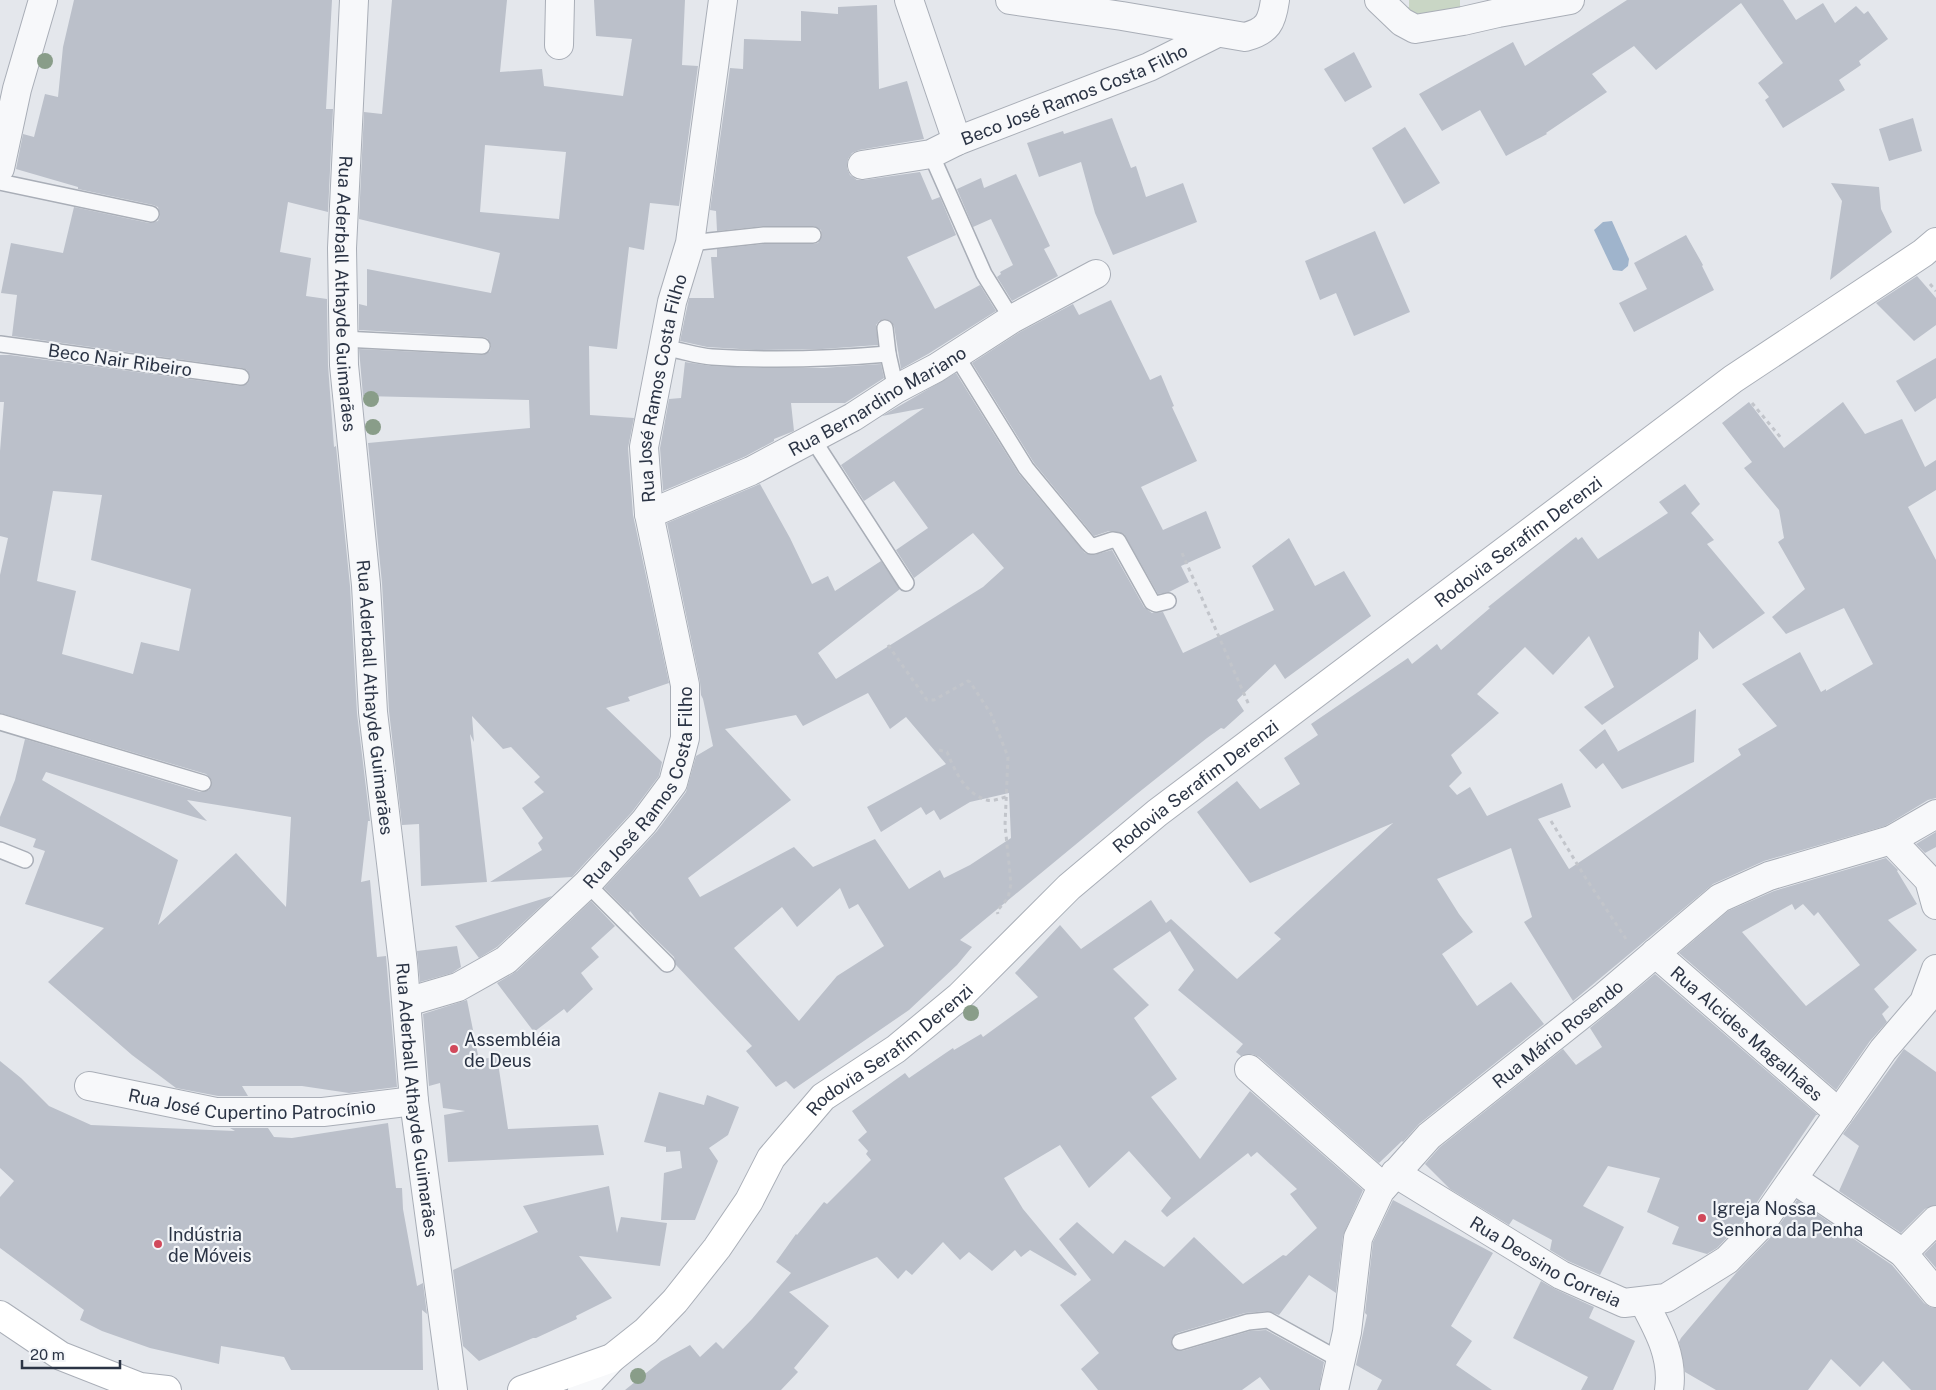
<svg xmlns="http://www.w3.org/2000/svg" width="1936" height="1390" viewBox="0 0 1936 1390" font-family="'Public Sans',sans-serif">
<rect width="100%" height="100%" fill="#e4e7ec"/>
<path fill="#c9d6c5" d="M1409 0H1460V7L1416 18 1404 8 1409 7Z"/>
<path fill="#9fb4cc" d="M1612 221 1629 259 1628 266 1622 271 1613 270 1594 230 1603 222Z"/>
<g fill="#bbc0ca" fill-rule="evenodd">
<path d="M74 0H332L326 109H333L328 212 288 202 280 252 311 258 306 296 327 299 328 365 334 447 336 446 350 586 357 713 370 821H368L361 882 370 880 377 957 386 956 397 1087 349 1093 302 1086H242L248 1096H218L176 1088 132 1055 48 982 104 928 25 904 45 851 33 847 36 839 0 826V817L15 780 25 739 200 792 209 790 212 781 206 774 0 713V575L8 538 0 536V451L4 402H0V355H10L240 386 248 383 250 378 247 370 242 368 12 336 17 295 1 293 11 243 63 253 74 207 149 223 158 221 160 215 158 207 153 205 78 189V187L16 169 23 134 34 137 45 94 58 97 63 47ZM53 491 102 495 91 560 191 589 179 651 141 642 133 674 62 654 76 591 37 581ZM46 772 207 821 187 800 291 817 286 907 236 853 158 925 178 860 42 780Z"/>
<path d="M392 0H507L500 72 542 69 544 86 623 96 632 39 596 36 594 0H685L682 65 698 66 679 206 650 203 644 250 629 247 617 349 589 346 590 415 634 418 628 448 633 515 669 683 628 697 630 701 606 708 662 762 659 776 632 812 572 877 490 882 542 850 538 843 543 838 522 808 544 792 534 782 540 777 511 747 503 749 472 716 474 742 470 734 487 882 421 886 419 824 402 825 389 711 382 583 368 443 530 428 529 400 363 396 359 349 482 355 490 351 491 346 487 338 482 337 359 330V304L367 306V269L491 293 500 253 359 219 364 112 382 114ZM485 145 566 152 559 219 480 212Z"/>
<path d="M1627 0H1783L1796 20 1823 3 1835 23 1856 6 1864 14 1868 11 1888 39 1859 61 1861 65 1839 80 1845 90 1783 128 1765 100 1769 97 1758 83 1783 63 1741 3 1656 70 1634 46 1592 74 1607 92 1546 133 1547 134 1506 156 1480 110 1442 131 1419 94 1513 42 1525 66Z"/>
<path d="M877 5 879 89 907 81 924 139 859 150 852 153 848 159 847 168 850 175 857 180H864L920 172 932 200 940 197 956 235 907 257 935 309 980 285 996 311 928 354 901 369 894 326 889 320 884 319 879 321 876 325 878 345 822 349 756 350 707 347 680 341 689 298H714L711 257H717V249L764 244H813L818 243 822 235 821 230 813 226H764L717 231 716 211 710 210 730 68 743 69 744 39 801 41V11L838 14V7Z"/>
<path d="M1354 52 1372 87 1345 102 1324 69Z"/>
<path d="M1112 118 1131 168 1136 166 1146 197 1183 183 1197 222 1113 255 1095 213 1081 162 1039 177 1027 143 1063 131 1064 134Z"/>
<path d="M1913 118 1922 151 1889 161 1879 129Z"/>
<path d="M1405 127 1440 183 1404 204 1372 148Z"/>
<path d="M1016 174 1050 246 1044 249 1058 276 1012 301 997 277 1001 274 1000 272 1013 265 991 219 973 227 957 189 981 178 984 188Z"/>
<path d="M1831 183 1879 187 1881 209 1892 232 1830 280 1842 201Z"/>
<path d="M1375 231 1410 312 1354 336 1336 293 1320 300 1305 261Z"/>
<path d="M1686 235 1703 265 1702 266 1714 290 1634 332 1619 303 1647 289 1634 263Z"/>
<path d="M1917 276 1936 298V325L1914 341 1876 303Z"/>
<path d="M1111 300 1150 380 1161 375 1174 406 1172 407 1197 461 1141 487 1163 530 1206 511 1221 548 1181 566 1189 582 1169 592 1158 594 1124 534 1109 531 1094 536 1034 463 972 363 1020 332 1073 304 1079 315Z"/>
<path d="M1936 358V398L1915 412 1896 381Z"/>
<path d="M685 362 711 366 756 368H822L881 364 884 378 845 403H791L794 431 774 439V441L744 457 663 491 660 448 669 399 681 398Z"/>
<path d="M956 373 1019 474 1085 553 1094 555 1112 550 1144 607 1152 613 1163 612 1183 653 1274 610 1252 566 1289 538 1315 586 1344 571 1371 616 1285 679 1275 664 1237 700 1244 711 1224 729 1221 728 1207 738 1138 793 960 940 972 947 957 965 909 1010 794 1089 786 1081 776 1087 746 1051 752 1046 676 965 674 957 641 925 630 911 629 913 604 888 657 831 686 792 696 756 713 746 703 699 701 695 700 682 667 523 760 484 790 538 812 584 828 576 835 591 881 561 900 589 818 653 836 679 983 587 1004 568 973 533 914 578 896 550 928 528 894 481 864 501 841 465 924 408 882 416ZM868 693 890 729 906 717 946 764 867 807 881 832 921 807 926 815 934 810 940 820 970 802 1009 793 1011 838 970 865 944 878 940 870 909 889 875 839 813 867 794 847 700 897 688 878 791 800 725 729 796 715 803 726ZM840 888 849 909 858 904 884 946 837 976 799 1021 734 948 782 907 797 927Z"/>
<path d="M1749 402 1784 448 1843 402 1865 434 1902 419 1925 467 1936 460V490L1908 507 1936 560V798L1928 800 1885 826 1764 861 1713 884 1573 1001 1524 922 1532 917 1511 848 1437 879 1459 914 1473 932 1442 954 1477 1006 1511 982 1544 1024 1419 1124 1403 1142 1402 1141 1379 1163 1259 1057 1252 1054 1241 1056 1236 1052 1243 1044 1178 990 1194 970 1170 931 1113 969 1149 1005 1134 1018 1177 1079 1151 1097 1200 1159 1250 1091 1363 1190 1343 1236 1336 1293 1309 1275 1279 1315 1268 1311 1245 1313 1177 1333 1171 1340 1173 1348 1182 1351 1250 1331 1266 1330 1324 1362 1319 1390H1270L1260 1377 1242 1390H1098L1081 1369 1099 1353 1060 1305 1091 1280 1059 1239 1077 1222 1113 1254 1125 1240 1164 1267 1194 1237 1243 1284 1283 1255 1286 1256 1317 1228 1290 1194 1297 1189 1257 1152 1251 1157 1248 1153 1167 1217 1161 1211 1171 1198 1129 1151 1089 1188 1060 1145 1004 1178 1023 1209 1077 1274 1075 1276 1030 1250 1021 1257 1015 1250 992 1271 969 1252 960 1260 943 1242 912 1275 906 1270 898 1279 877 1257 789 1292 829 1326 794 1368 798 1372 781 1390H625L661 1361 690 1345 700 1357 716 1342 723 1349 752 1319 791 1273 776 1262 796 1234 797 1235 824 1202 827 1204 871 1160 866 1154 868 1151 858 1140 867 1132 852 1111 905 1073 909 1078 953 1048 954 1050 981 1034 983 1037 1038 997 1015 973 1060 925 1081 949 1151 900 1166 923 1171 919 1237 979 1281 939 1274 933 1393 823 1250 883 1197 812 1237 781 1260 809 1300 784 1284 758 1318 735 1311 724 1408 658 1412 664 1437 644 1441 650 1490 608 1488 607 1576 537 1578 540 1582 537 1598 559 1668 513 1659 502 1685 484 1700 504 1691 513 1714 540 1707 544 1765 613 1713 649 1699 631 1698 659 1602 725 1584 707 1614 687 1589 636 1553 675 1525 647 1477 694 1499 713 1451 755 1462 773 1449 786 1457 795 1470 787 1487 816 1562 783 1571 807 1538 819 1569 869 1741 755 1738 749 1777 726 1742 684 1800 652 1821 692 1826 689V691L1873 664 1844 608 1786 634 1772 617 1805 589 1778 542 1784 538 1779 510 1744 468 1752 462 1722 423Z"/>
<path d="M1696 709 1694 762 1622 789 1603 763 1596 769 1579 750 1605 729 1618 751 1617 752Z"/>
<path d="M1936 832V847L1925 853 1916 844Z"/>
<path d="M1886 858 1898 870 1897 871 1917 904 1888 920 1917 950 1874 989 1889 1007 1882 1014 1887 1022 1870 1041 1836 1090 1679 953 1728 911 1774 891ZM1792 904 1795 910 1803 904 1814 916 1818 912 1860 965 1806 1006 1742 932Z"/>
<path d="M552 896 497 947 479 958 455 926Z"/>
<path d="M591 901 615 926 591 948 599 957 581 973 593 989 567 1013 564 1009 534 1032 497 983 517 971Z"/>
<path d="M457 946 461 967 452 973 420 982 417 951Z"/>
<path d="M1655 974 1818 1115H1816L1747 1217 1717 1248 1707 1254 1672 1244 1679 1227 1647 1212 1660 1178 1608 1166 1583 1206 1624 1227 1600 1275 1568 1261 1550 1250 1552 1240 1513 1219 1509 1225 1450 1189 1425 1164 1440 1147 1563 1049 1576 1065 1602 1047 1590 1028Z"/>
<path d="M467 1000 479 1060 497 1056 508 1129 598 1125 604 1155 448 1162 444 1115 465 1111 443 1108 440 1083 429 1086 423 1014Z"/>
<path d="M1904 1049 1936 1072V1205L1925 1209 1901 1233 1839 1191 1859 1146 1843 1134Z"/>
<path d="M0 1061 21 1078 49 1106 91 1125 235 1131 230 1128H268L274 1137 292 1138 388 1123 396 1188H402L403 1209 417 1286 423 1283 427 1314 422 1310 423 1370H291L284 1357 221 1346 219 1364 150 1348 102 1331 80 1320 84 1310 0 1248V1197L14 1181 0 1168Z"/>
<path d="M659 1092 704 1105 707 1095 739 1107 728 1135 709 1148 718 1161 695 1220H661L664 1173 682 1168 680 1151 666 1152V1147L644 1142Z"/>
<path d="M609 1186 617 1233 621 1217 667 1223 660 1266 579 1256 612 1298 576 1316 577 1319 536 1338H533L479 1361 463 1346 453 1270 538 1232 523 1206Z"/>
<path d="M1393 1200 1493 1253 1451 1326 1472 1341 1456 1365 1492 1390H1377L1382 1380 1356 1365 1367 1315 1365 1313 1373 1242Z"/>
<path d="M1797 1200 1892 1265 1924 1303 1930 1307 1936 1308V1390H1911L1883 1361 1860 1387 1831 1359 1808 1390H1716L1685 1372 1679 1342 1681 1338 1736 1273 1770 1238Z"/>
<path d="M1936 1242V1268L1924 1254Z"/>
<path d="M1541 1281 1555 1289 1594 1307 1589 1318 1635 1341 1613 1390H1581L1588 1377 1513 1338Z"/>
</g>
<g fill="none" stroke-linecap="round" stroke-linejoin="round">
<g stroke="#a9aeb7" stroke-width="18">
<g id="lane">
<path d="M931 154 984 274 1012 319"/>
<path d="M0 182 151 214"/>
<path d="M690 243 764 235H813"/>
<path d="M885 328 888 354 896 389"/>
<path d="M343 339 482 346"/>
<path d="M0 344 241 377"/>
<path d="M663 348C679 349 695 356 712 357 770 361 830 359 888 354"/>
<path d="M956 355 1026 468 1088 543 1091 546H1094L1112 540 1118 541 1152 602 1156 604 1168 601"/>
<path d="M812 438 906 583"/>
<path d="M0 722 203 783"/>
<path d="M0 850 25 860"/>
<path d="M587 884 667 964"/>
<path d="M1180 1342 1248 1322 1268 1320 1340 1360"/>
</g>
</g>
<g stroke="#a9aeb7" stroke-width="30">
<g id="street">
<path id="s1" d="M354 0 342 248 344 365 366 585 373 712 403 963 414 1101 453 1390"/>
<path d="M909 0 957 141"/>
<path d="M1010 0 1122 16 1245 37C1268 31 1272 22 1275 0"/>
<path d="M1379 0 1402 22 1415 29 1463 21 1498 13 1570 0"/>
<path d="M559 45 560 0"/>
<path id="s2" d="M862 165 931 154 957 141 1149 67 1217 33"/>
<path d="M0 168 17 89 43 0"/>
<path id="s3" d="M649 514 751 471 853 417 896 389 936 368 1012 319 1096 274"/>
<path d="M1891 840 1929 880 1936 905"/>
<path id="s4" d="M1655 953 1839 1113"/>
<path id="s5" d="M407 1002 458 987 506 960 587 884 644 822 673 783 685 738V685L649 514 644 447 672 302 690 243 723 0"/>
<path d="M1249 1069 1383 1187"/>
<path id="s6" d="M89 1086 216 1112H323L414 1101"/>
<path id="s7" d="M1395 1173 1561 1275 1624 1303 1666 1298 1727 1260 1759 1227 1883 1050 1924 1002 1936 969"/>
<path d="M1793 1179 1903 1253 1936 1293"/>
<path d="M1903 1253 1936 1220"/>
<path d="M1643 1301C1658 1329 1674 1357 1669 1390"/>
<path d="M582 1390 612 1358"/>
<path id="s8" d="M1334 1390 1347 1332 1358 1238 1380 1191 1429 1136 1605 996 1720 898 1769 876 1891 840 1936 814"/>
</g>
</g>
<g stroke="#a9aeb7" stroke-width="30">
<g id="secondary">
<path d="M0 1315 61 1356 140 1387 167 1390"/>
<path id="s9" d="M522 1390 612 1358 646 1331 675 1301 717 1248 749 1201 771 1158 823 1097 896 1049 960 996 1069 887 1157 813 1733 379 1923 253 1936 242"/>
</g>
</g>
<g stroke="#c2c5cb" stroke-width="3" stroke-dasharray="4 4" stroke-linecap="butt">
<path d="M1930 284 1936 291"/>
<path d="M1752 403 1781 438"/>
<path d="M1182 553 1249 705"/>
<path d="M888 645 927 700H934L968 681 970 682 991 714 1008 757 1005 825 1011 884 1008 898 997 911 998 914"/>
<path d="M939 750 947 752C955 771 965 794 987 800 992 802 1001 798 1006 797"/>
<path d="M1551 821 1585 877 1626 939"/>
</g>
<use href="#lane" stroke="#f7f8fa" stroke-width="15"/>
<use href="#street" stroke="#f7f8fa" stroke-width="28"/>
<use href="#secondary" stroke="#fff" stroke-width="28"/>
</g>
<g fill="#899d89">
<circle cx="45" cy="61" r="8"/>
<circle cx="371" cy="399" r="8"/>
<circle cx="373" cy="427" r="8"/>
<circle cx="971" cy="1013" r="8"/>
<circle cx="638" cy="1376" r="8"/>
</g>
<g fill="#d1495b" stroke="#f4f6f9" stroke-width="2">
<circle cx="454" cy="1049" r="5"/>
<circle cx="1702" cy="1218" r="5"/>
<circle cx="158" cy="1244" r="5"/>
</g>
<g text-anchor="middle" dominant-baseline="central" stroke-width="4.5" stroke-linejoin="round" paint-order="stroke">
<g font-size="18" fill="#2b3445" stroke="#f4f6f9">
<text stroke="none"><textPath href="#s2" startOffset="225">Beco José Ramos Costa Filho</textPath></text>
<text stroke="none"><textPath href="#s1" startOffset="294">Rua Aderball Athayde Guimarães</textPath></text>
<text transform="translate(120 360) rotate(8)">Beco Nair Ribeiro</text>
<text stroke="none"><textPath href="#s5" startOffset="754">Rua José Ramos Costa Filho</textPath></text>
<text stroke="none"><textPath href="#s3" startOffset="255">Rua Bernardino Mariano</textPath></text>
<text stroke="none"><textPath href="#s9" startOffset="1325">Rodovia Serafim Derenzi</textPath></text>
<text stroke="none"><textPath href="#s1" startOffset="699">Rua Aderball Athayde Guimarães</textPath></text>
<text stroke="none"><textPath href="#s5" startOffset="334">Rua José Ramos Costa Filho</textPath></text>
<text stroke="none"><textPath href="#s9" startOffset="920">Rodovia Serafim Derenzi</textPath></text>
<text stroke="none"><textPath href="#s8" startOffset="444">Rua Mário Rosendo</textPath></text>
<text stroke="none"><textPath href="#s4" startOffset="122">Rua Alcides Magalhães</textPath></text>
<text stroke="none"><textPath href="#s9" startOffset="515">Rodovia Serafim Derenzi</textPath></text>
<text stroke="none"><textPath href="#s6" startOffset="165">Rua José Cupertino Patrocínio</textPath></text>
<text stroke="none"><textPath href="#s1" startOffset="1104">Rua Aderball Athayde Guimarães</textPath></text>
<text stroke="none"><textPath href="#s7" startOffset="175">Rua Deosino Correia</textPath></text>
</g>
<g font-size="18" fill="#2b3445" stroke="#f4f6f9" text-anchor="start">
<text x="464" y="1039">Assembléia<tspan x="464" dy="21">de Deus</tspan></text>
<text x="1712" y="1208">Igreja Nossa<tspan x="1712" dy="21">Senhora da Penha</tspan></text>
<text x="168" y="1234">Indústria<tspan x="168" dy="21">de Móveis</tspan></text>
</g>
</g>
<path d="M22 1360v8h98v-8" fill="none" stroke="#2b3445" stroke-width="2.5"/>
<text x="30" y="1360" font-size="15" fill="#2b3445" stroke="#f4f6f9" stroke-width="4" paint-order="stroke">20 m</text>
</svg>
